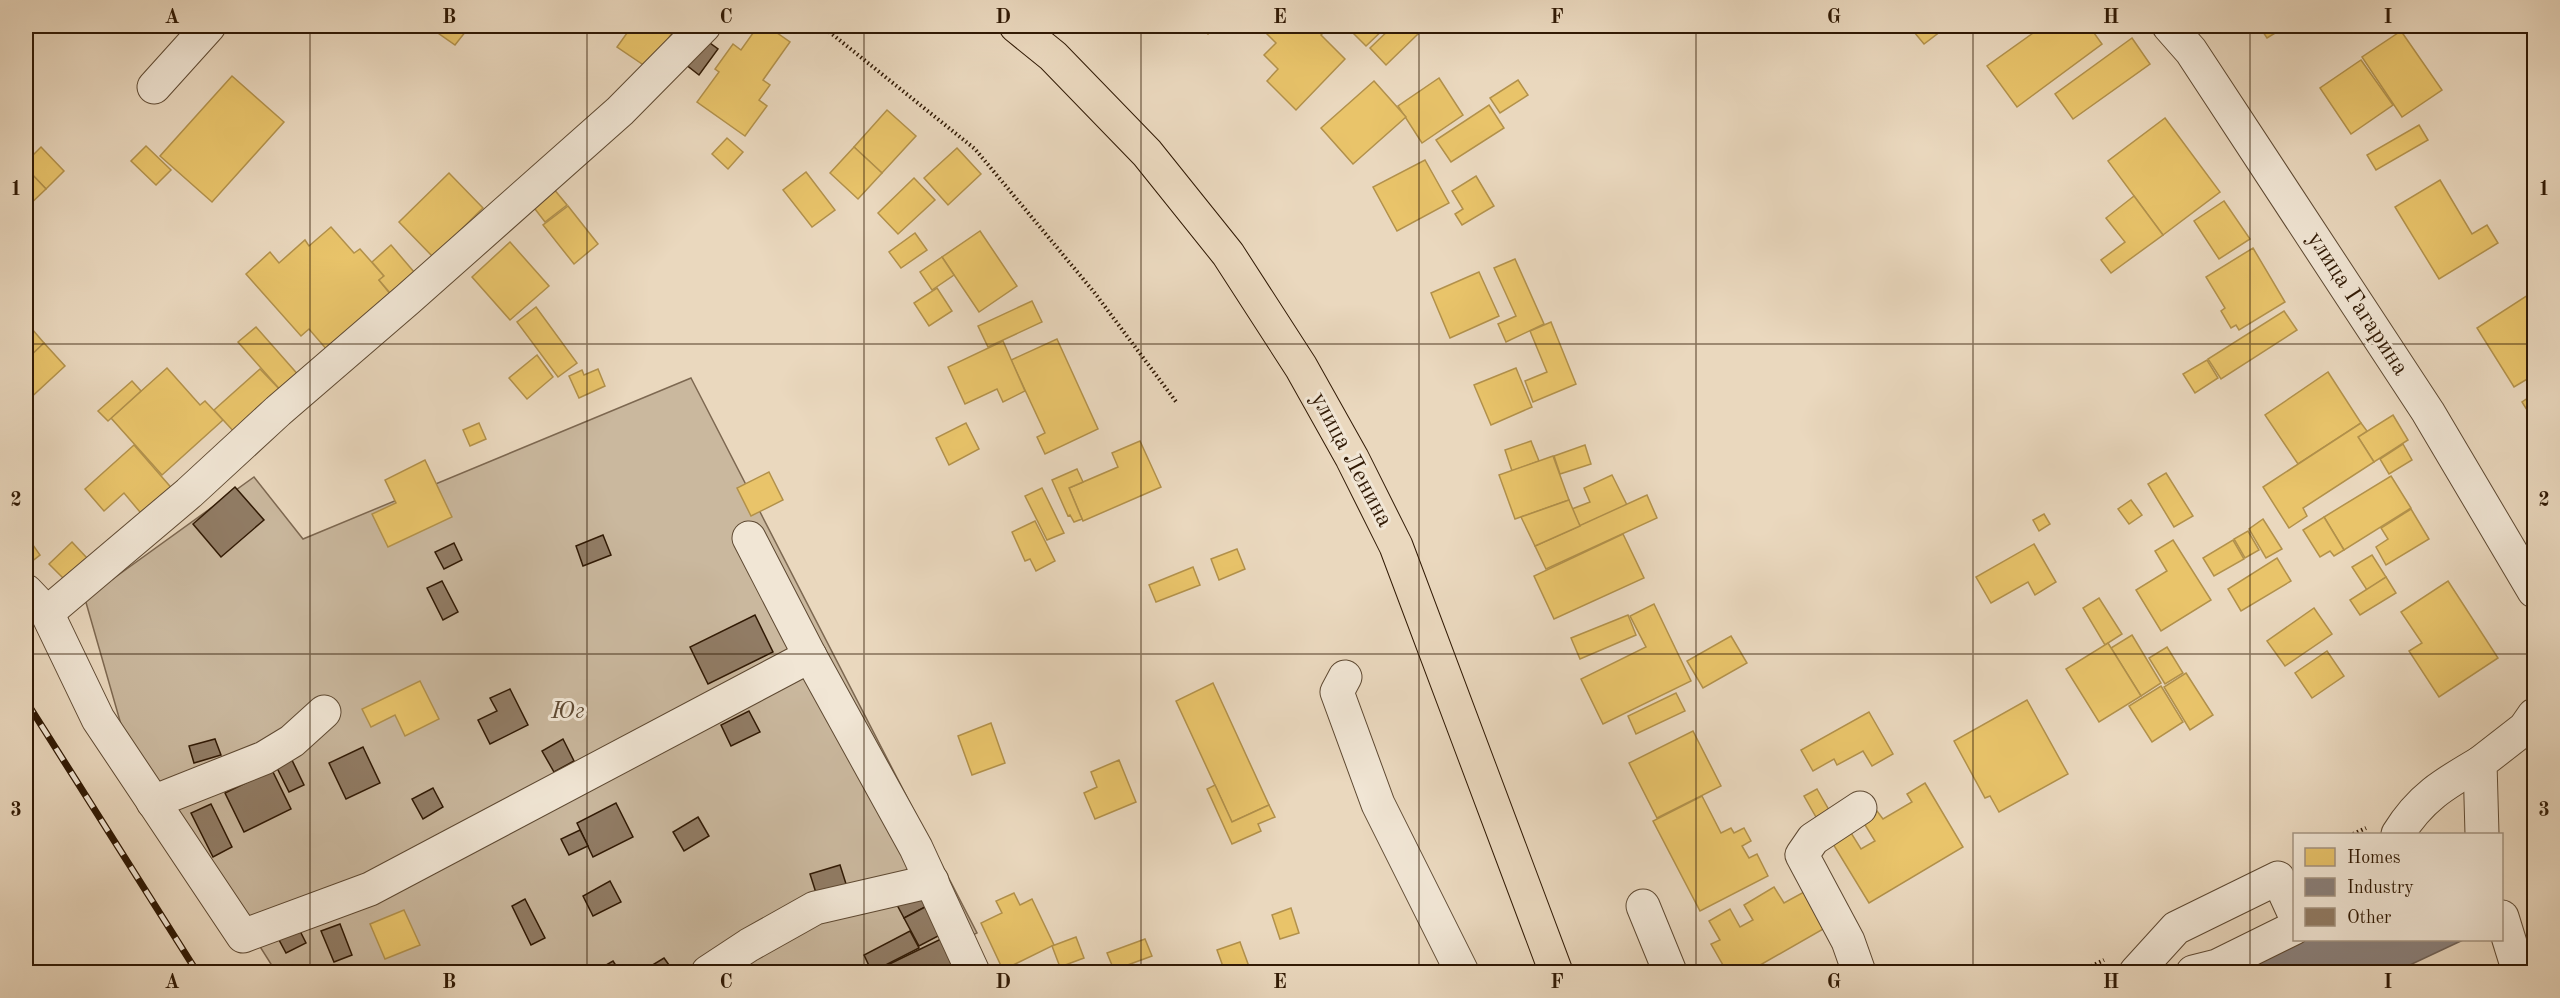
<svg xmlns="http://www.w3.org/2000/svg" width="2560" height="998" viewBox="0 0 2560 998" font-family="'Old Standard TT',serif">
<rect width="100%" height="100%" fill="#ead8be"/>
<filter id="stains"><feTurbulence type="fractalNoise" baseFrequency=".00333" numOctaves="4"/><feColorMatrix values="0 0 0 0 .2 0 0 0 0 .09 0 0 0 0 .02 0 0 0 .5 -.17"/></filter>
<radialGradient id="worn" r=".72"><stop offset=".6" stop-color="#630" stop-opacity="0"/><stop offset="1" stop-color="#630" stop-opacity=".3"/></radialGradient>
<path fill="#cab89e" stroke="#7d6851" stroke-width="1.5" d="M691 378 977 933 896 972H276L122 728 85 599 254 477 303 539Z"/>
<g fill="#e9c46a" stroke="#b2914b" stroke-width="1.5">
<path d="M444 26H470L455 45 438 33Z"/>
<path d="M632 26H677L648 68 617 47Z"/>
<path d="M758 26H767L790 42 763 80 770 85 759 100 767 106 745 136 697 102 719 72 715 69 733 44 741 50Z"/>
<path d="M1198 26H1215L1208 34Z"/>
<path d="M1274 26H1283L1289 32 1295 26H1330L1321 35 1345 59 1296 110 1267 81 1278 69 1264 55 1276 43 1266 33Z"/>
<path d="M1356 26H1387L1366 46 1351 31Z"/>
<path d="M1393 26H1411L1419 33 1386 65 1370 48Z"/>
<path d="M1909 26H1937L1941 31 1924 44Z"/>
<path d="M1993 26H2008L1999 33Z"/>
<path d="M2043 26H2089L2102 44 2017 107 1987 66Z"/>
<path d="M2259 26H2287L2267 38Z"/>
<path d="M2401 31 2442 90 2402 117 2362 57Z"/>
<path d="M2132 38 2150 64 2073 119 2055 94Z"/>
<path d="M2361 60 2393 105 2351 134 2320 88Z"/>
<path d="M232 76 284 122 212 202 160 156Z"/>
<path d="M1439 78 1463 115 1422 143 1398 106Z"/>
<path d="M1518 80 1528 95 1500 113 1490 98Z"/>
<path d="M1374 81 1406 117 1353 164 1321 128Z"/>
<path d="M1489 105 1504 128 1451 162 1436 140Z"/>
<path d="M887 110 916 136 882 173 854 147Z"/>
<path d="M2165 118 2220 192 2163 235 2108 161Z"/>
<path d="M2419 125 2428 140 2376 170 2367 155Z"/>
<path d="M727 138 743 152 728 169 712 154Z"/>
<path d="M146 146 171 170 156 185 131 161Z"/>
<path d="M41 147 64 171 46 189 26 168V162Z"/>
<path d="M854 147 882 173 858 199 830 173Z"/>
<path d="M957 148 981 174 948 205 924 178Z"/>
<path d="M1425 160 1449 203 1397 231 1373 187Z"/>
<path d="M28 170 46 189 26 208V173Z"/>
<path d="M806 172 835 210 812 227 783 190Z"/>
<path d="M449 173 483 208 433 257 399 222Z"/>
<path d="M1476 176 1494 206 1462 225 1455 214 1463 209 1452 191Z"/>
<path d="M914 178 935 200 898 234 878 213Z"/>
<path d="M2440 180 2472 234 2487 225 2498 243 2439 279 2395 207Z"/>
<path d="M553 188 567 205 545 222 532 205Z"/>
<path d="M2134 196 2163 235 2111 273 2101 260 2125 242 2106 218Z"/>
<path d="M2224 201 2250 239 2219 259 2194 221Z"/>
<path d="M568 206 598 244 574 264 543 225Z"/>
<path d="M331 227 354 253 360 249 384 276 379 280 391 295 328 351 309 329 301 336 246 274 270 252 279 263 305 240 309 246Z"/>
<path d="M980 231 1017 286 979 312 942 257Z"/>
<path d="M915 233 927 250 901 268 889 252Z"/>
<path d="M510 242 549 286 510 320 472 277Z"/>
<path d="M391 245 420 279 396 300 379 280 384 276 372 262Z"/>
<path d="M2253 248 2285 302 2239 330 2236 325 2231 328 2221 311 2225 308 2206 277Z"/>
<path d="M942 257 954 275 932 290 920 272Z"/>
<path d="M1515 259 1544 324 1506 342 1498 324 1516 316 1494 268Z"/>
<path d="M1479 272 1499 316 1450 338 1431 293Z"/>
<path d="M937 288 952 311 929 326 914 303Z"/>
<path d="M2531 293 2534 299V375L2514 387 2477 328Z"/>
<path d="M1032 301 1042 322 988 347 978 326Z"/>
<path d="M536 307 577 363 558 377 517 322Z"/>
<path d="M2284 311 2297 330 2221 379 2208 359Z"/>
<path d="M26 322 44 343 26 360Z"/>
<path d="M1551 322 1576 384 1533 402 1525 381 1547 372 1530 331Z"/>
<path d="M256 327 301 378 283 393 238 342Z"/>
<path d="M1057 339 1098 429 1045 454 1037 437 1045 433 1011 360Z"/>
<path d="M1003 341 1025 391 1003 402 997 389 965 404 948 367Z"/>
<path d="M44 343 65 366 26 402V360Z"/>
<path d="M537 355 553 377 527 399 509 378Z"/>
<path d="M2207 360 2218 378 2195 393 2183 374Z"/>
<path d="M167 368 200 405 205 401 223 420 162 475 111 418Z"/>
<path d="M1516 368 1532 407 1491 425 1474 385Z"/>
<path d="M260 369 282 392 236 434 214 410Z"/>
<path d="M598 369 605 386 579 398 569 376 582 370 584 375Z"/>
<path d="M2328 372 2361 423 2298 464 2265 415Z"/>
<path d="M132 381 141 391 108 421 98 411Z"/>
<path d="M2534 394V417L2532 418 2522 402Z"/>
<path d="M2393 415 2408 440 2374 462 2358 437Z"/>
<path d="M479 423 486 439 470 446 463 430Z"/>
<path d="M966 423 979 449 949 465 936 438Z"/>
<path d="M2361 423 2367 431 2358 437 2374 462 2303 508 2307 516 2289 528 2263 487Z"/>
<path d="M1140 441 1161 487 1083 521 1069 488 1118 467 1112 453Z"/>
<path d="M1531 441 1539 461 1512 471 1505 450Z"/>
<path d="M2403 444 2412 460 2389 474 2380 459Z"/>
<path d="M134 445 175 492 145 518 124 493 104 511 85 489Z"/>
<path d="M1585 445 1591 464 1560 474 1554 456Z"/>
<path d="M1553 456 1569 500 1515 519 1499 475Z"/>
<path d="M425 460 452 517 388 547 372 514 396 503 385 480Z"/>
<path d="M1077 469 1083 482 1069 488 1082 519 1074 522 1070 515 1068 516 1052 480Z"/>
<path d="M769 472 783 500 751 516 737 488Z"/>
<path d="M2166 473 2193 516 2174 527 2148 484Z"/>
<path d="M1612 475 1627 505 1580 526 1572 509 1590 502 1584 488Z"/>
<path d="M2391 476 2411 508 2344 550 2324 517Z"/>
<path d="M1042 488 1064 533 1047 540 1025 496Z"/>
<path d="M1647 495 1657 518 1546 569 1535 546Z"/>
<path d="M1569 500 1580 526 1535 546 1521 517Z"/>
<path d="M2131 500 2142 515 2129 524 2118 509Z"/>
<path d="M2411 509 2429 539 2386 565 2376 547 2388 539 2381 528Z"/>
<path d="M2044 514 2050 524 2039 531 2033 520Z"/>
<path d="M2324 517 2344 550 2334 556 2330 551 2320 557 2303 530Z"/>
<path d="M2263 519 2282 549 2266 558 2249 529Z"/>
<path d="M1035 521 1055 561 1036 571 1030 559 1025 561 1012 532Z"/>
<path d="M2248 531 2259 550 2245 558 2234 539Z"/>
<path d="M1623 534 1644 578 1554 619 1534 576Z"/>
<path d="M26 535 40 555 26 566Z"/>
<path d="M2173 540 2211 600 2161 631 2136 590 2167 571 2155 551Z"/>
<path d="M2233 540 2244 559 2214 576 2203 558Z"/>
<path d="M72 542 87 558 65 580 49 564Z"/>
<path d="M2034 544 2056 582 2035 595 2028 582 1991 603 1976 577Z"/>
<path d="M1237 549 1245 569 1219 580 1211 559Z"/>
<path d="M2372 555 2386 577 2367 590 2352 567Z"/>
<path d="M2277 558 2291 581 2241 611 2228 589Z"/>
<path d="M1193 567 1200 585 1156 602 1149 585Z"/>
<path d="M2386 577 2396 593 2360 615 2350 600Z"/>
<path d="M2448 581 2498 658 2439 697 2409 651 2422 643 2401 612Z"/>
<path d="M2099 598 2122 634 2105 645 2083 608Z"/>
<path d="M1654 604 1691 681 1603 724 1581 679 1646 647 1630 616Z"/>
<path d="M2314 608 2332 634 2285 666 2267 641Z"/>
<path d="M1628 615 1636 635 1580 659 1571 638Z"/>
<path d="M2132 635 2161 683 2141 696 2111 648Z"/>
<path d="M1731 636 1747 663 1703 688 1687 661Z"/>
<path d="M2108 643 2141 696 2099 722 2066 669Z"/>
<path d="M2167 647 2183 673 2165 684 2149 658Z"/>
<path d="M2327 651 2344 676 2312 698 2295 673Z"/>
<path d="M2186 673 2213 715 2190 730 2164 687Z"/>
<path d="M420 681 439 719 405 736 395 715 371 727 362 709Z"/>
<path d="M1213 683 1269 805 1232 822 1176 701Z"/>
<path d="M2161 686 2183 722 2152 742 2129 706Z"/>
<path d="M1676 693 1685 711 1636 734 1628 716Z"/>
<path d="M2027 700 2068 774 1999 812 1990 796 1985 798 1954 741Z"/>
<path d="M1869 712 1893 754 1872 766 1863 751 1837 765 1834 759 1813 771 1801 750Z"/>
<path d="M991 723 1005 763 972 775 958 736Z"/>
<path d="M1693 731 1721 786 1657 818 1629 763Z"/>
<path d="M1119 760 1136 802 1095 819 1084 793 1097 787 1091 772Z"/>
<path d="M1925 783 1963 847 1869 903 1830 839 1848 828 1861 849 1875 841 1862 820 1877 811 1883 819 1912 802 1907 794Z"/>
<path d="M1215 785 1232 822 1269 805 1275 817 1258 824 1261 831 1232 844 1207 789Z"/>
<path d="M1817 789 1829 810 1816 817 1804 796Z"/>
<path d="M1702 796 1721 833 1731 828 1734 833 1744 828 1751 841 1742 846 1749 858 1757 854 1768 876 1700 911 1653 821Z"/>
<path d="M1774 887 1784 903 1804 892 1825 928 1748 972H1727L1711 944 1720 940 1709 921 1730 909 1740 927 1753 920 1744 905Z"/>
<path d="M1014 893 1020 905 1032 899 1054 945 1003 970 981 923 1002 913 996 901Z"/>
<path d="M1291 908 1299 933 1280 939 1272 915Z"/>
<path d="M404 910 420 945 385 959 370 924Z"/>
<path d="M1076 937 1084 958 1060 967 1052 946Z"/>
<path d="M1145 939 1152 956 1114 970 1107 953Z"/>
<path d="M1240 942 1251 972H1225L1217 950Z"/>
<path d="M1132 965 1135 972H1116L1115 970Z"/>
</g>
<path fill="#8a817c" stroke="#6f6258" stroke-width="1.5" d="M2294 939 2463 940 2395 972H2226Z"/>
<g fill="#917c65" stroke="#301904" stroke-width="1.5">
<path d="M699 35 718 49 699 75 680 60Z"/>
<path d="M235 487 264 520 221 557 193 524Z"/>
<path d="M603 535 611 555 583 566 576 546Z"/>
<path d="M454 543 462 560 444 569 435 552Z"/>
<path d="M442 581 458 612 443 620 427 588Z"/>
<path d="M755 615 773 652 708 684 690 647Z"/>
<path d="M510 689 528 725 490 744 478 720 497 711 490 698Z"/>
<path d="M749 711 760 732 731 746 721 725Z"/>
<path d="M215 739 221 755 194 763 189 746Z"/>
<path d="M563 739 574 761 554 772 542 751Z"/>
<path d="M363 747 380 783 346 799 329 763Z"/>
<path d="M290 756 304 785 289 792 275 764Z"/>
<path d="M272 770 291 809 244 832 225 793Z"/>
<path d="M433 788 443 807 423 819 412 799Z"/>
<path d="M616 803 633 837 593 857 577 823Z"/>
<path d="M211 804 232 847 213 857 191 813Z"/>
<path d="M698 817 709 836 684 851 673 832Z"/>
<path d="M580 830 588 846 569 855 561 839Z"/>
<path d="M840 865 847 887 817 896 810 874Z"/>
<path d="M610 881 621 902 593 916 583 896Z"/>
<path d="M923 898 927 906 904 918 896 903Z"/>
<path d="M525 899 545 938 531 945 512 906Z"/>
<path d="M927 906 942 934 919 946 904 918Z"/>
<path d="M340 924 352 955 334 962 321 931Z"/>
<path d="M298 927 306 943 286 953 278 938Z"/>
<path d="M910 931 919 948 872 972 864 955Z"/>
<path d="M941 939 955 967 945 972H873Z"/>
<path d="M664 958 674 972H641Z"/>
<path d="M613 961 620 972H594Z"/>
</g>
<g fill="none" stroke-linecap="round" stroke-linejoin="round">
<g stroke="#5e4932" stroke-width="35">
<g id="minor">
<path d="M2169 26 2191 51 2428 412 2534 591"/>
<path d="M154 87 209 26"/>
<path d="M749 538 810 656 916 848 973 972"/>
<path d="M26 591 47 613 98 719 243 936 370 889 810 656"/>
<path d="M47 613 189 493 278 411 408 299 620 111 704 26"/>
<path d="M1345 677 1337 692 1378 804 1462 972"/>
<path d="M153 802 264 758 292 741 324 712"/>
<path d="M2398 834C2420 798 2444 784 2480 763"/>
<path d="M2482 834 2480 763 2525 728 2534 715"/>
<path d="M1643 906 1670 972"/>
<path d="M2502 917 2519 972"/>
<path d="M708 972 749 945 815 908 932 881"/>
<path d="M1859 972 1848 941 1802 855 1813 839 1860 808"/>
<path d="M2136 972 2176 928 2278 878 2294 913"/>
<path d="M2193 972 2217 966 2294 928"/>
</g>
</g>
<g stroke="#301904" stroke-width="35">
<path id="major" d="M1016 26 1053 56 1147 153 1228 254 1301 367 1352 458 1396 546 1556 972"/>
</g>
<g stroke="#301904" stroke-width="4" stroke-dasharray="1.5 3" stroke-linecap="butt">
<path d="M822 26 975 149 1094 292 1177 403"/>
<path d="M2353 834 2366 828"/>
<path d="M2079 972 2104 960"/>
</g>
<use href="#minor" stroke="#f1e6d5" stroke-width="33"/>
<use href="#major" stroke="#ead8be" stroke-width="33"/>
<g stroke="#301904" stroke-width="7">
<path id="rail" d="M26 701 197 972"/>
</g>
<use href="#rail" stroke="#f1e6d5" stroke-width="4.5" stroke-dasharray="14" stroke-linecap="butt"/>
</g>
<path fill="none" stroke="#301904" stroke-width="1.5" stroke-opacity="0.55" d="M310 26V972M587 26V972M864 26V972M1141 26V972M1419 26V972M1696 26V972M1973 26V972M2250 26V972M26 344H2534M26 654H2534"/>
<g text-anchor="middle" dominant-baseline="central" stroke-width="6" stroke-linejoin="round" paint-order="stroke">
<g font-size="24" fill="#301904" stroke="#f1e6d5">
<text transform="translate(2357 304) rotate(57)">улица Гагарина</text>
<text transform="translate(1351 460) rotate(62)">улица Ленина</text>
</g>
<g font-size="24" font-style="italic" fill="#5e4932" stroke="#f1e6d5">
<text x="568" y="712">Юг</text>
</g>
</g>
<rect width="2560" height="998" fill="none" stroke="#ead8be" stroke-width="66"/>
<rect x="2293" y="833" width="210" height="108" fill="#f1e6d5" stroke="#a49481" stroke-width="1.5"/>
<rect x="2305" y="848" width="30" height="18" fill="#e9c46a" stroke="#a49481" stroke-width="1.5"/>
<text x="2347" y="863" font-size="18" fill="#301904">Homes</text>
<rect x="2305" y="878" width="30" height="18" fill="#8a817c" stroke="#a49481" stroke-width="1.5"/>
<text x="2347" y="893" font-size="18" fill="#301904">Industry</text>
<rect x="2305" y="908" width="30" height="18" fill="#917c65" stroke="#a49481" stroke-width="1.5"/>
<text x="2347" y="923" font-size="18" fill="#301904">Other</text>
<rect x="33" y="33" width="2494" height="932" fill="none" stroke="#301904" stroke-width="2"/>
<g font-size="20" text-anchor="middle" font-weight="bold" fill="#301904">
<text x="172" y="23">A</text>
<text x="449" y="23">B</text>
<text x="726" y="23">C</text>
<text x="1003" y="23">D</text>
<text x="1280" y="23">E</text>
<text x="1557" y="23">F</text>
<text x="1834" y="23">G</text>
<text x="2111" y="23">H</text>
<text x="2388" y="23">I</text>
<text x="16" y="195">1</text>
<text x="2544" y="195">1</text>
<text x="16" y="506">2</text>
<text x="2544" y="506">2</text>
<text x="16" y="816">3</text>
<text x="2544" y="816">3</text>
<text x="172" y="988">A</text>
<text x="449" y="988">B</text>
<text x="726" y="988">C</text>
<text x="1003" y="988">D</text>
<text x="1280" y="988">E</text>
<text x="1557" y="988">F</text>
<text x="1834" y="988">G</text>
<text x="2111" y="988">H</text>
<text x="2388" y="988">I</text>
</g>
<rect width="100%" height="100%" filter="url(#stains)"/>
<rect width="100%" height="100%" fill="url(#worn)"/>
</svg>
